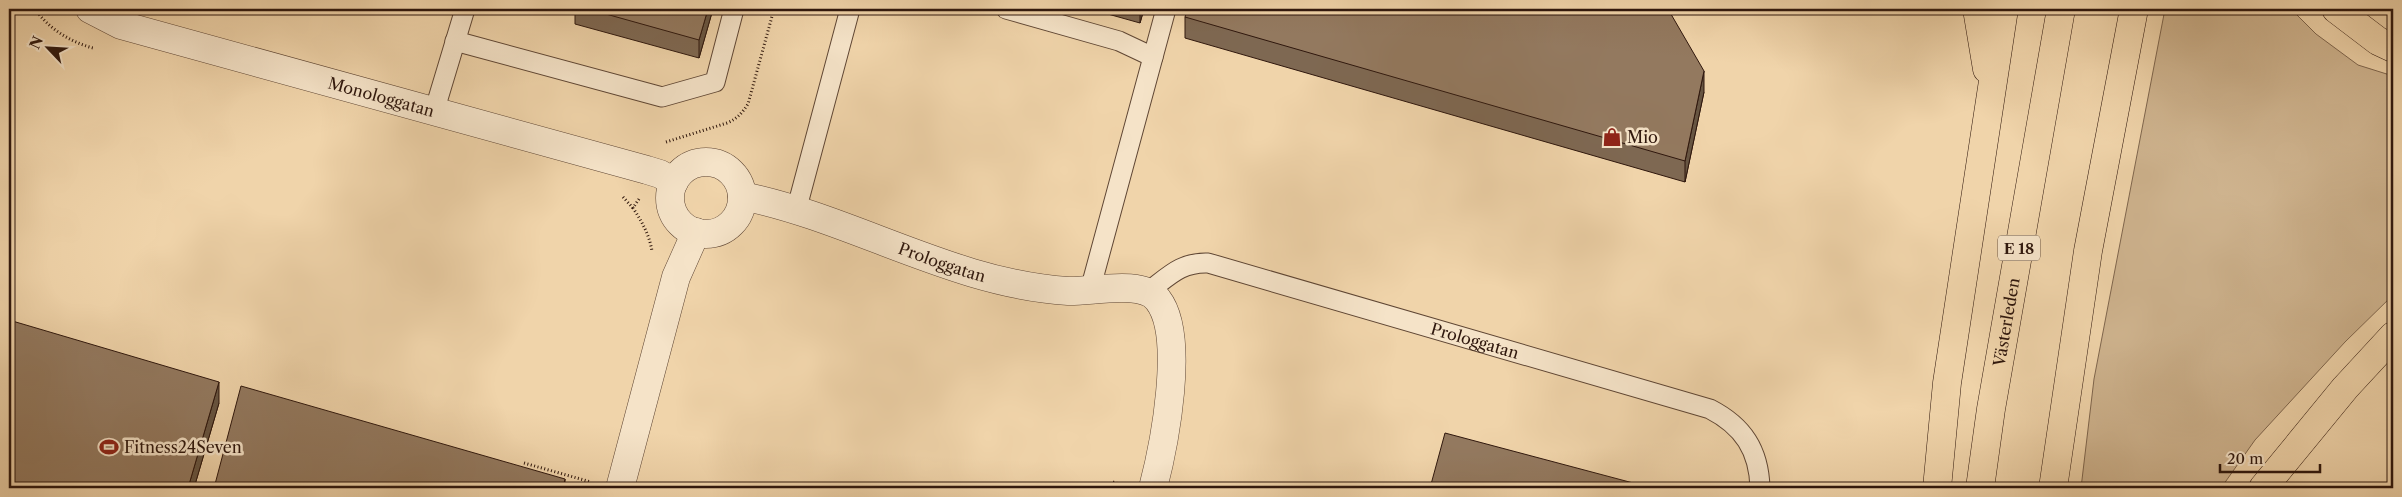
<svg xmlns="http://www.w3.org/2000/svg" width="2402" height="497" viewBox="0 0 2402 497" font-family="'Libre Caslon Text',serif">
<rect width="100%" height="100%" fill="#f0d4aa"/>
<filter id="stains"><feTurbulence type="fractalNoise" baseFrequency=".004" numOctaves="4"/><feColorMatrix values="0 0 0 0 .2 0 0 0 0 .09 0 0 0 0 .02 0 0 0 .5 -.17"/></filter>
<radialGradient id="worn" r=".72"><stop offset=".6" stop-color="#630" stop-opacity="0"/><stop offset="1" stop-color="#630" stop-opacity=".3"/></radialGradient>
<path fill="#cfb48f" stroke="#7f664e" d="M2165 9H2291L2316 34 2358 65 2393 76V295L2345 342 2255 440 2221 488H2081L2094 379Z"/>
<g fill="none" stroke-linecap="round" stroke-linejoin="round">
<g stroke="#5f4634" stroke-width="21">
<g id="lane">
<path d="M1006 9 1119 41 1153 57"/>
<path d="M455 41 662 97 715 82 734 9"/>
<path d="M434 112 465 9"/>
<path d="M796 211 850 9"/>
<path d="M1090 290 1166 9"/>
<path id="s1" d="M1149 291C1169 276 1181 262 1208 263L1710 409C1743 426 1759 450 1760 488"/>
</g>
</g>
<g stroke="#5f4634" stroke-width="29">
<g id="street">
<path id="s2" d="M90 9 121 25 647 170 660 174 674 182"/>
<circle cx="706" cy="198" r="36"/>
<path id="s3" d="M742 196C852 218 954 284 1068 291 1091 292 1143 279 1158 300 1186 336 1164 446 1153 488"/>
<path d="M620 488 676 277 696 232"/>
</g>
</g>
<g stroke="#2f170d" stroke-width="29">
<g id="highway">
<path d="M1977 9 1987 69"/>
<path d="M2336 9 2378 41 2393 48"/>
<path d="M1937 488 1947 383 2004 9"/>
<path id="s4" d="M1980 488 1991 409 2061 9"/>
<path d="M2053 488 2088 251 2134 9"/>
<path d="M2263 488 2345 388 2393 336"/>
</g>
</g>
<g stroke="#2f170d" stroke-width="3" stroke-dasharray="1 2.5" stroke-linecap="butt">
<path d="M35 9C48 28 70 42 93 48"/>
<path d="M666 142 727 123C737 119 742 113 748 104L774 9"/>
<path d="M623 197 633 208"/>
<path d="M639 199 633 208C642 222 649 234 652 251"/>
<path d="M524 463 591 482"/>
<path d="M1113 482 1122 485"/>
</g>
<use href="#lane" stroke="#f5e3c8" stroke-width="19"/>
<use href="#street" stroke="#f5e3c8" stroke-width="28"/>
<use href="#highway" stroke="#f0d4aa" stroke-width="28"/>
</g>
<g fill="#7e6852" stroke="#2f170d">
<path d="M575 9H713L699 58 575 24Z"/>
<path d="M1090 9H1144L1140 23Z"/>
<path d="M1185 17 1704 92 1685 182 1185 38Z"/>
<path d="M9 320 219 403 194 488H9Z"/>
</g>
<g fill="#675542" stroke="#2f170d">
<path d="M708 9H713L699 58V40Z"/>
<path d="M1140 9H1144L1140 23Z"/>
<path d="M1704 71V92L1685 182V161Z"/>
<path d="M219 382V403L194 488H188Z"/>
<path d="M565 479V488H563Z"/>
</g>
<g fill="#93795f" stroke="#2f170d">
<path d="M588 9H708L699 40Z"/>
<path d="M1187 9H1668L1704 71 1685 161 1185 17Z"/>
<path d="M9 320 219 382 188 488H20L9 485Z"/>
<path d="M241 386 565 479 563 488H214Z"/>
<path d="M1445 433 1652 488H1430Z"/>
</g>
<defs>
<g id="shop-bare" transform="scale(1.5)"><path d="M-5-2.5h2.3a2.7 3.5 0 0 1 5.4 0H5L5.5 6h-11ZM-1.5-2.5h3a1.5 2.3 0 0 0-3 0Z" fill="#8f2418" stroke="#f5e3c8" stroke-width="2.5" paint-order="stroke"/></g>
<g id="stadium-bare" transform="scale(1.5)"><path d="M0-5a6.5 5 0 1 0 0 10a6.5 5 0 1 0 0-10ZM-3.5-1.8h7v3.6h-7Z" fill="#8f2418" stroke="#f5e3c8" stroke-width="2.5" paint-order="stroke"/></g>
</defs>
<g fill-rule="evenodd">
<use href="#shop-bare" x="1612" y="137"/>
<use href="#stadium-bare" x="109" y="447"/>
</g>
<g text-anchor="middle" dominant-baseline="central" stroke-width="5" stroke-linejoin="round" paint-order="stroke">
<rect fill="#f5e3c8" stroke="#6a5445" stroke-width="1" x="1998" y="235.5" width="42" height="25" rx="4"/>
<g font-size="15" font-weight="bold" fill="#2f170d">
<text x="2019" y="248">E 18</text>
</g>
<g font-size="16" fill="#2f170d" stroke="#f5e3c8">
<text stroke="none"><textPath href="#s2" startOffset="305">Monologgatan</textPath></text>
<text stroke="none"><textPath href="#s3" startOffset="211">Prologgatan</textPath></text>
<text stroke="none"><textPath href="#s4" startOffset="168">Västerleden</textPath></text>
<text stroke="none"><textPath href="#s1" startOffset="345">Prologgatan</textPath></text>
</g>
<g font-size="16" fill="#2f170d" stroke="#f5e3c8" text-anchor="start">
<text x="1627" y="137">Mio</text>
<text x="124" y="447">Fitness24Seven</text>
</g>
</g>
<rect width="2402" height="497" fill="none" stroke="#f0d4aa" stroke-width="30"/>
<rect x="10" y="10" width="2382" height="477" fill="none" stroke="#2f170d" stroke-width="2.5"/>
<rect x="15" y="15" width="2372" height="467" fill="none" stroke="#2f170d"/>
<g transform="translate(48 48) rotate(295)" stroke="#f5e3c8" stroke-width="4" paint-order="stroke">
<path d="M0-4L9 19L0 12L-9 19Z" fill="#2f170d"/>
<text y="-8" font-size="14" font-weight="bold" text-anchor="middle" fill="#2f170d">N</text>
</g>
<path d="M2220 464v8h100v-8" fill="none" stroke="#2f170d" stroke-width="2.5"/>
<text x="2227" y="464" font-size="15" fill="#2f170d" stroke="#f5e3c8" stroke-width="4" paint-order="stroke">20 m</text>
<rect width="100%" height="100%" filter="url(#stains)"/>
<rect width="100%" height="100%" fill="url(#worn)"/>
</svg>
